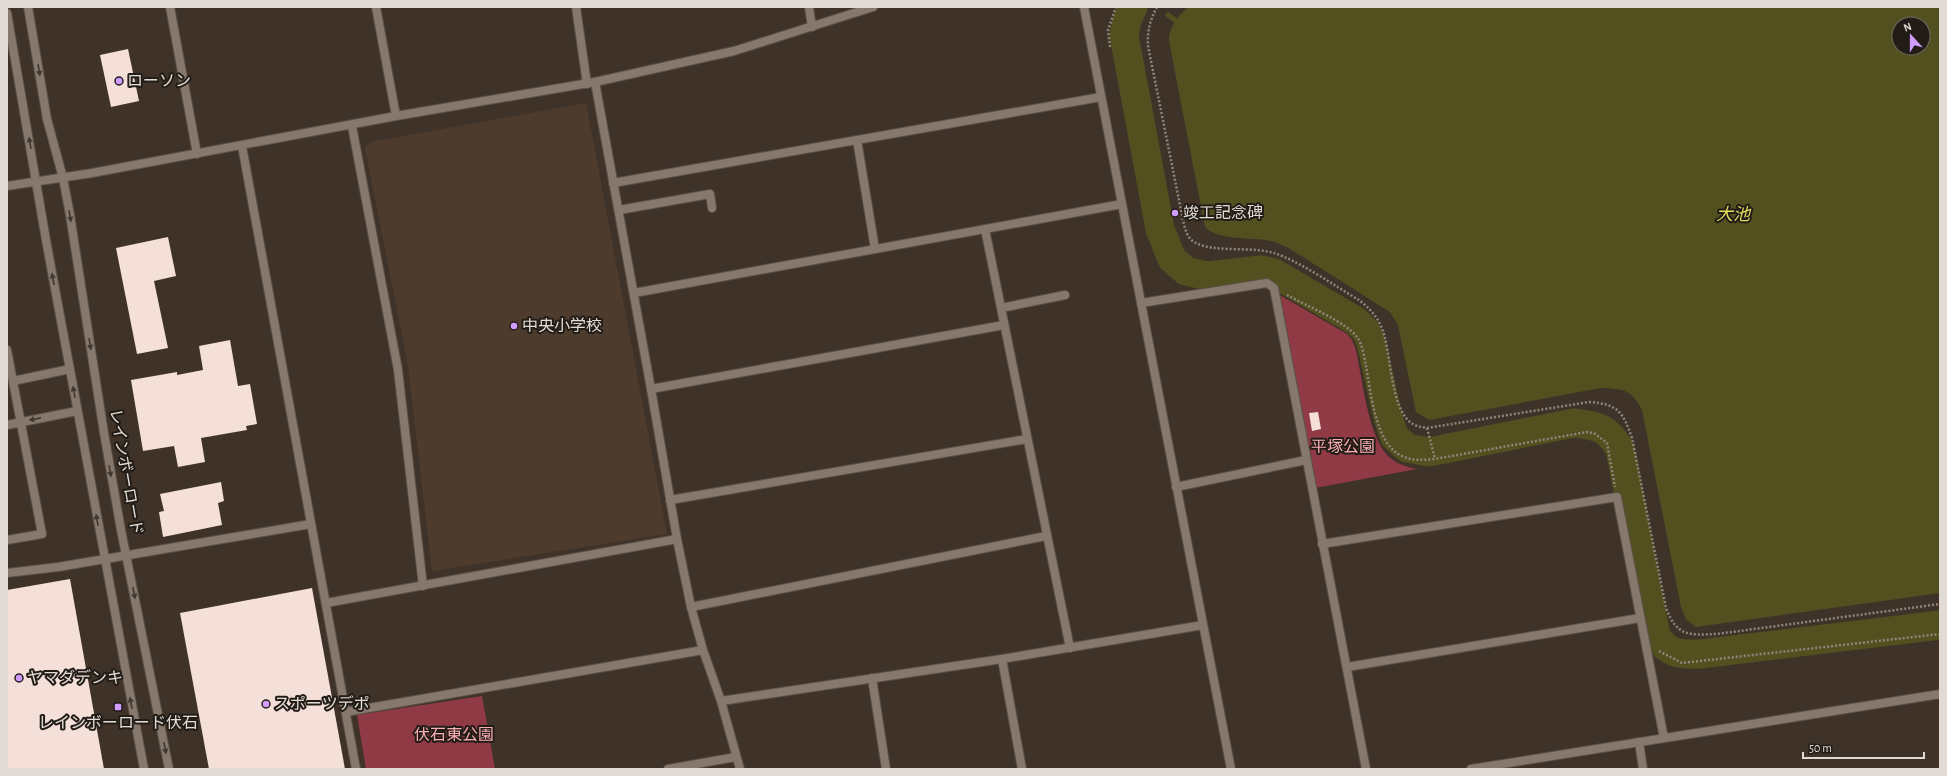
<svg xmlns="http://www.w3.org/2000/svg" width="1947" height="776" viewBox="0 0 1947 776" font-family="'Alegreya Sans','Noto Sans JP',sans-serif">
<rect width="100%" height="100%" fill="#3f3329"/>
<path fill="#4d3b2d" d="M586 103 667 534 432 571 408 366 365 148 370 142Z"/>
<g fill="#8f3a44">
<path d="M1278 294 1347 334 1352 340 1356 350C1362 377 1368 435 1387 455 1395 463 1406 467 1417 469L1315 488Z"/>
<path d="M482 696 495 769H366L357 715Z"/>
</g>
<path fill="#53501f" fill-rule="evenodd" d="M1188 7H1940V593L1696 627 1686 619 1681 607 1642 410C1631 389 1624 389 1601 388L1429 420 1416 412 1398 325 1390 312 1287 247C1283 246 1279 243 1275 242 1256 236 1219 242 1205 227L1169 41C1169 26 1177 18 1188 7ZM1899 24H1923V48H1899Z"/>
<g fill="none" stroke-linecap="round" stroke-linejoin="round">
<path stroke="#53501f" stroke-width="5" d="M1168 15 1175 20"/>
<path stroke="#53501f" stroke-width="29" d="M1133 7 1127 20 1124 35 1160 229 1172 259 1186 271 1207 276 1261 270 1274 273 1356 321 1366 331 1371 342 1388 417 1394 436 1407 448 1429 452 1574 423C1598 426 1607 427 1620 449L1656 636C1670 655 1677 654 1700 654L1940 625"/>
</g>
<g fill="#f5e0d9">
<path d="M128 49 139 101 111 107 100 55Z"/>
<path d="M168 237 176 276 154 281 168 348 137 354 116 248Z"/>
<path d="M230 340 238 386 250 384 257 424 246 426 247 430 201 438 205 462 178 467 174 446 143 451 131 380 177 372V375L203 370 199 346Z"/>
<path d="M1318 412 1321 429 1312 431 1309 413Z"/>
<path d="M221 482 224 501 218 503 222 525 163 537 159 512 164 511 160 494Z"/>
<path d="M70 579 104 769H7V590Z"/>
<path d="M312 588 345 769H209L180 613Z"/>
</g>
<g fill="none" stroke-linecap="round" stroke-linejoin="round">
<g stroke="#5b5048" stroke-width="10">
<g id="service">
<path d="M7 350 42 534 7 540"/>
<path d="M13 381 70 369"/>
<path d="M7 425 77 411"/>
</g>
</g>
<g stroke="#5b5048" stroke-width="10">
<g id="minor">
<path d="M170 7 197 154"/>
<path d="M376 7 396 116"/>
<path d="M576 7 587 84"/>
<path d="M809 7 812 27"/>
<path d="M595 82 651 389 677 539 691 607 703 650 721 701 740 769"/>
<path d="M352 126 398 370 423 586"/>
<path d="M857 140 875 249"/>
<path d="M242 146 356 769"/>
<path d="M613 183 1101 97"/>
<path d="M619 210 710 194 712 208"/>
<path d="M985 229 1070 648"/>
<path d="M634 293 1122 204"/>
<path d="M1141 303 1267 283 1274 288 1366 769"/>
<path d="M1001 308 1065 295"/>
<path d="M651 389 1004 325"/>
<path d="M1176 487 1306 460"/>
<path d="M670 500 1027 439"/>
<path d="M1322 544 1617 497 1664 738"/>
<path d="M7 573 58 567 311 524"/>
<path d="M326 603 677 539"/>
<path d="M691 607 1046 536"/>
<path d="M1002 659 1022 769"/>
<path d="M1347 667 1640 618"/>
<path d="M872 678 886 769"/>
<path d="M721 701 1002 659 1203 625"/>
<path d="M346 712 703 650"/>
<path d="M1639 742 1643 769"/>
<path d="M668 769 736 757"/>
</g>
</g>
<g stroke="#5b5048" stroke-width="10">
<g id="tertiary">
<path d="M28 7 47 119 63 178 70 215 104 433 121 530 169 769"/>
<path d="M1084 7 1231 769"/>
<path d="M7 13 46 240 144 769"/>
<path d="M7 186 92 173 396 116 595 82 734 51 873 7"/>
<path d="M1471 769 1940 694"/>
</g>
</g>
<g stroke="#8f857d" stroke-width="2.5" stroke-dasharray="2 2" stroke-linecap="butt">
<path d="M1157 7C1150 20 1147 31 1148 46L1183 220C1185 229 1187 239 1196 243 1216 253 1250 246 1274 253 1299 261 1335 286 1359 300 1368 307 1376 315 1381 326 1392 349 1389 414 1415 425 1419 427 1423 427 1427 428L1589 402C1618 404 1623 412 1632 438L1666 608C1677 637 1689 635 1717 634L1940 604"/>
<path d="M1110 47 1108 30 1116 7"/>
<path d="M1287 295C1305 305 1346 322 1357 337 1363 345 1364 357 1366 366 1371 392 1375 444 1402 456 1412 461 1423 460 1435 459L1587 432 1594 433 1607 443 1615 487"/>
<path d="M1427 428 1435 459"/>
<path d="M1659 651 1682 663 1940 634"/>
</g>
<use href="#service" stroke="#86786c" stroke-width="8"/>
<use href="#minor" stroke="#86786c" stroke-width="8"/>
<use href="#tertiary" stroke="#86786c" stroke-width="8"/>
</g>
<defs><path id="oneway-solid" d="M-6-.8H1V-3.2L6.5 0L1 3.2V.8H-6Z"/></defs>
<g fill="#403831">
<use href="#oneway-solid" transform="translate(39 70) rotate(81)"/>
<use href="#oneway-solid" transform="translate(30 143) rotate(-100)"/>
<use href="#oneway-solid" transform="translate(70 216) rotate(80)"/>
<use href="#oneway-solid" transform="translate(53 279) rotate(-101)"/>
<use href="#oneway-solid" transform="translate(90 344) rotate(81)"/>
<use href="#oneway-solid" transform="translate(74 392) rotate(-100)"/>
<use href="#oneway-solid" transform="translate(35 419) rotate(169)"/>
<use href="#oneway-solid" transform="translate(110 471) rotate(80)"/>
<use href="#oneway-solid" transform="translate(97 520) rotate(-100)"/>
<use href="#oneway-solid" transform="translate(134 593) rotate(79)"/>
<use href="#oneway-solid" transform="translate(131 703) rotate(-101)"/>
<use href="#oneway-solid" transform="translate(165 748) rotate(79)"/>
</g>
<g fill="#d09dfe" stroke="#221c17" stroke-width="1.5">
<circle cx="119" cy="81" r="4"/>
<circle cx="1175" cy="213" r="4"/>
<circle cx="514" cy="326" r="4"/>
<circle cx="19" cy="678" r="4"/>
<circle cx="266" cy="704" r="4"/>
<rect x="114" y="703" width="8" height="8" rx="2"/>
</g>
<g text-anchor="middle" dominant-baseline="central" stroke-width="4" stroke-linejoin="round" paint-order="stroke">
<g font-size="16" fill="#e2dad4" stroke="#221c17" text-anchor="start">
<text x="127" y="81">ローソン</text>
<text x="1183" y="213">竣工記念碑</text>
<text x="522" y="326">中央小学校</text>
<text x="27" y="678">ヤマダデンキ</text>
<text x="274" y="704">スポーツデポ</text>
<text x="118" y="723" text-anchor="middle">レインボーロード伏石</text>
</g>
<g font-size="16" fill="#f9aeb2" stroke="#221c17">
<text x="1343" y="447">平塚公園</text>
<text x="454" y="735">伏石東公園</text>
</g>
<g font-size="16" fill="#e2dad4" stroke="#221c17">
<text transform="translate(126 472) rotate(80)">レインボーロード</text>
</g>
<g font-size="17" font-style="italic" fill="#e1db5e" stroke="#221c17">
<text x="1733" y="214">大池</text>
</g>
</g>
<rect width="1947" height="776" fill="none" stroke="#e2dad4" stroke-width="16"/>
<g transform="translate(1911 36) rotate(339)"><circle r="19" fill="#221c17" stroke="#6f6863"/>
<path d="M0-3L7 15L0 10L-7 15Z" fill="#d09dfe"/>
<text y="-6" font-size="11" font-weight="bold" text-anchor="middle" fill="#e2dad4">N</text>
</g>
<path d="M1803 752v6h121v-6" fill="none" stroke="#e2dad4" stroke-width="2"/>
<text x="1809" y="752" font-size="12" fill="#e2dad4" stroke="#221c17" stroke-width="3" paint-order="stroke">50 m</text>
</svg>
